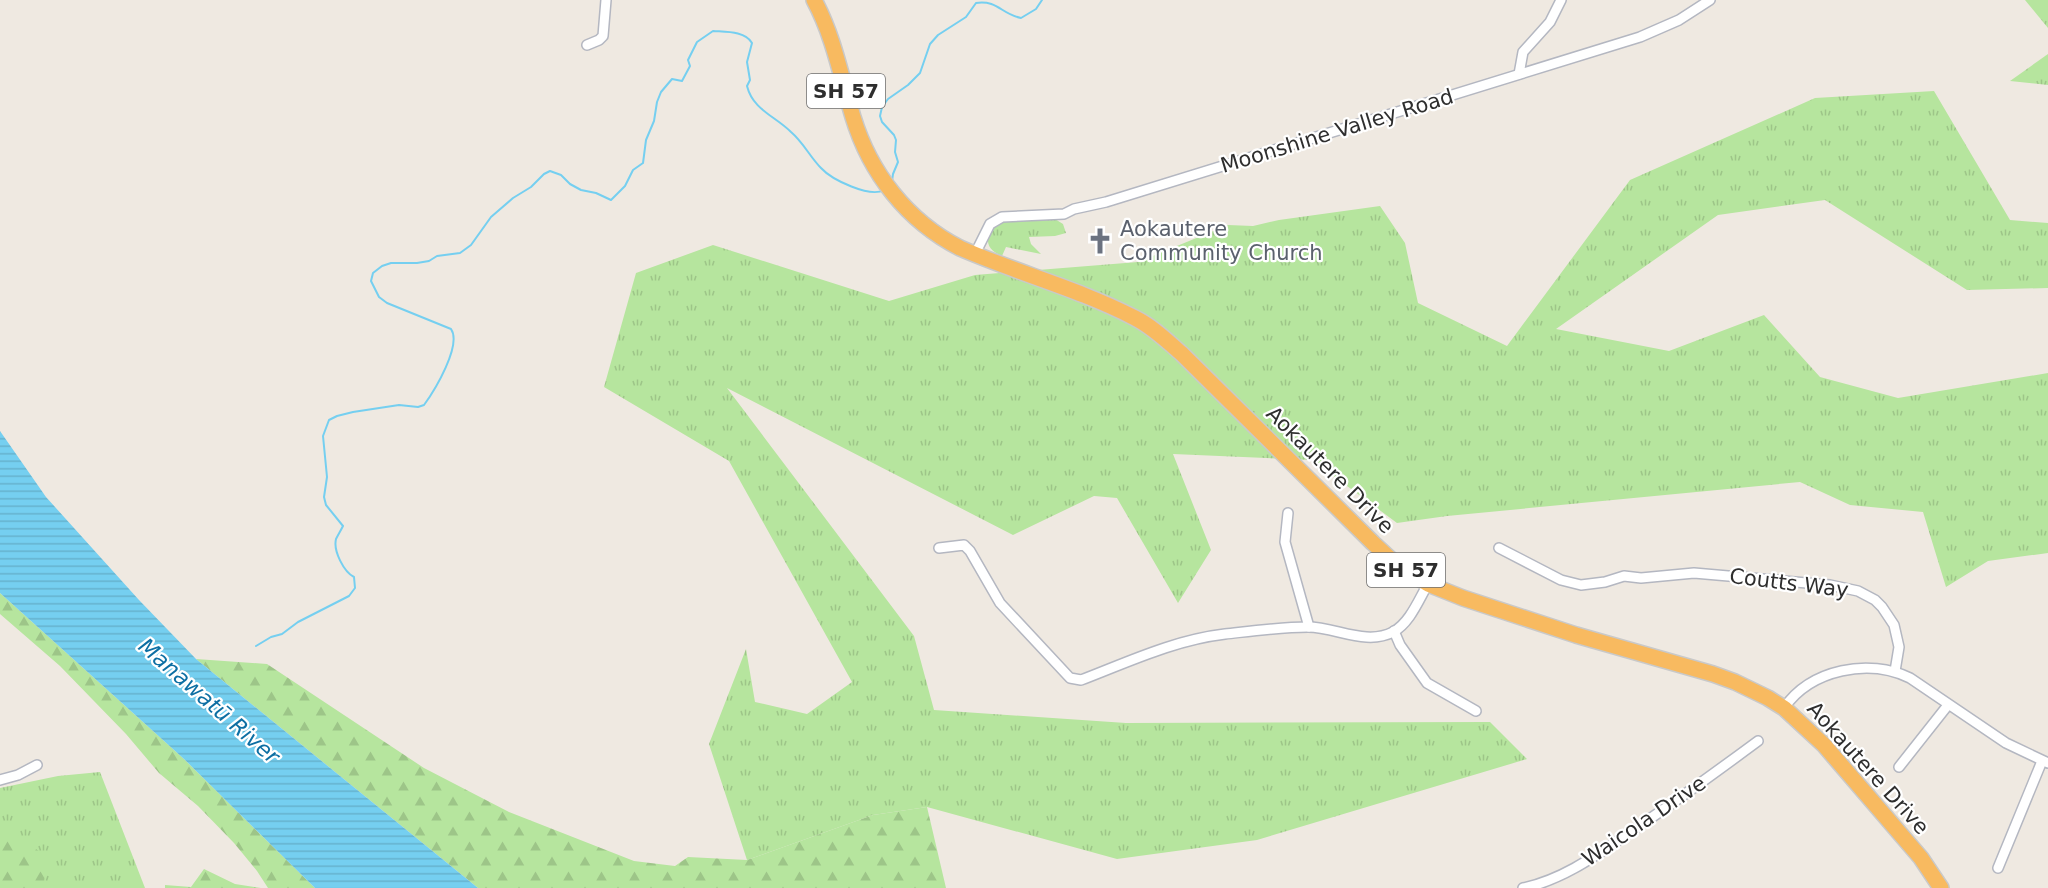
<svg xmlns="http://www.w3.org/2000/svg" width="2048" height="888" viewBox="0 0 2048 888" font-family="'DejaVu Sans',sans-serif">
<defs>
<pattern id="grass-tufts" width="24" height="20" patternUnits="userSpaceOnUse" patternTransform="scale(1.5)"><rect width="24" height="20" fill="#b6e59e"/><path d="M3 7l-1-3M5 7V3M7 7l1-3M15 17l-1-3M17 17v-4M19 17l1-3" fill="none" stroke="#9dc588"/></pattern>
<pattern id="forest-firs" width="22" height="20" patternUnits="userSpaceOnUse" patternTransform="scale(1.5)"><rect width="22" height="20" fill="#b6e59e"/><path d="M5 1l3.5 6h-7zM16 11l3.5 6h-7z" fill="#9dc588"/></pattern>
<pattern id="water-rules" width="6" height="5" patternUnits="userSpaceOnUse" patternTransform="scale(1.5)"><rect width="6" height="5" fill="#75cff0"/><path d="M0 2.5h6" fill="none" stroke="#66b2ce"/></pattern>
</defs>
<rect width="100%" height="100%" fill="#efe9e1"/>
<g fill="url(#grass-tufts)">
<path d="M2025 0H2048V28Z"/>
<path d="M2048 54V85L2010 81Z"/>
<path d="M1934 91 2010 220 2048 223V288L1967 290 1825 200 1718 215 1556 329 1669 351 1764 315 1820 377 1898 398 2048 373V553L1988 561 1946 587 1923 512 1850 505 1800 482 1447 516 1397 523 1312 460 1173 454 1211 550 1178 603 1117 498 1094 496 1013 535 727 388 914 636 934 710 1126 723 1490 722 1527 759 1257 840 1117 859 927 807 873 815 747 860 709 744 746 649 755 702 807 714 852 682 729 461 604 387 636 273 713 245 889 301 975 275 1138 262 1228 225 1253 226 1279 220 1380 206 1405 243 1418 303 1507 346 1630 180 1815 98Z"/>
<path d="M1055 219 1063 224 1066 233 1055 236 1029 237 1031 244 1041 254 1006 247 1002 256C995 253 987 248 988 239 988 214 1038 219 1055 219Z"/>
<path d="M100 772 145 888H0V788L58 776Z"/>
</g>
<g fill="url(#forest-firs)">
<path d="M0 593 184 759 315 888H268L257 871 234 843 198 806 159 773 126 734 60 666 0 614Z"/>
<path d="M196 659 267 664 424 768 509 812 634 861 675 866 688 857 747 860 873 815 927 807 946 888H478Z"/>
<path d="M10 829 49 859 42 888H0V851Z"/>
<path d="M204 869 235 884 261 888H165V885L191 887Z"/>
</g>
<path fill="url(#water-rules)" d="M0 431 46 497 139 600 196 659 478 888H315L184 759 0 593Z"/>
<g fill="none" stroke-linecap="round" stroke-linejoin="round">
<g stroke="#75cff0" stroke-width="2">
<path d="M892 181 893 174 898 162 895 152 896 140 894 135 882 122 880 116 882 107 888 99 908 85 920 73 930 44 938 35 966 17 976 3C998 0 1001 14 1021 18L1036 9 1042 0"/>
<path d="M256 646 271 637 282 634 298 622 349 596 355 588 354 577C344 572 333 551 336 539 338 535 341 530 343 526L326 505 324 497 327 477 323 436 329 420 337 416 353 412 399 405 418 407 424 405C435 390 462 345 451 329L387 303 379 297 371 281 373 273 382 266 391 263H417L429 261 437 256 460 253 471 245 491 217 513 198 531 187 544 174 550 171 561 175 570 184 581 190 596 193 611 200 625 186 633 170 643 163 646 140 654 121 657 102 661 92 672 79 682 81 690 66 688 60 697 42 713 31C726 32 745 31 752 43L747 62 750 80 747 86C753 110 775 116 791 132 803 142 810 157 821 168 832 180 870 198 884 190"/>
</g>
<g stroke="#b4b7c1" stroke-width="12">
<g id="minor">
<path d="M587 45 599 40 603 36 606 0"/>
<path d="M1519 74 1523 52 1550 22 1561 0"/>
<path d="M975 254 990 224 1002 217 1064 214 1074 209 1106 202 1640 37 1679 20 1710 0"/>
<path d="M1288 513 1285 542 1309 627"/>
<path d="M939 548 964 545 970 551 1000 603 1070 678 1081 680C1128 662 1174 640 1225 634 1252 631 1281 627 1308 627 1336 627 1366 646 1393 632 1410 623 1419 599 1428 584"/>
<path d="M1499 548 1561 580 1581 585 1605 582 1624 576 1641 578 1694 573 1830 585 1858 591 1875 600 1882 607 1894 625 1899 647 1895 671"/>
<path d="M1394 631 1400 645 1427 683 1476 711"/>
<path d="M1784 708C1811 669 1869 658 1910 678L2006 743 2048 763"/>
<path d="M1899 767 1948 705"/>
<path d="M0 780 18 775 37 765"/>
<path d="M1998 868 2042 761"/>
<path d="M1523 888C1563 880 1598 854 1632 831 1675 802 1716 772 1758 741"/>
</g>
</g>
<g stroke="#c9c9c9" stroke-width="18">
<path id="trunk" d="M814 0C834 37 841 77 853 117 870 173 907 221 960 248 1017 273 1079 289 1135 318 1153 327 1167 341 1182 354L1373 543 1398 566 1414 575 1428 584 1463 598 1576 635 1713 674 1735 682 1768 698 1784 708 1824 745 1921 858 1941 888"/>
</g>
<use href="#minor" stroke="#fff" stroke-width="9"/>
<use href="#trunk" stroke="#f8ba60" stroke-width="15"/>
</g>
<defs>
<g id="church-bare" transform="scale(2.07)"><path d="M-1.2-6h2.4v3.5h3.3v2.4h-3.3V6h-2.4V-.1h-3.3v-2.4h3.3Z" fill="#6b7280" stroke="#fff" stroke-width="2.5" paint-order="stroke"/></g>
</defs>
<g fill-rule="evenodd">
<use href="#church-bare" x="1100" y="241"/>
</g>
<g text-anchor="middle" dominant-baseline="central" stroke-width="4.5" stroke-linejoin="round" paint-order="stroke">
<g fill="#fff" stroke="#6d6d6d" stroke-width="1.5">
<rect x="807" y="74" width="78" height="34" rx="4.5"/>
<rect x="1367" y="553" width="78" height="34" rx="4.5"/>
</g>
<g font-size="20" font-weight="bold" fill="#2e2e2e">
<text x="846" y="91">SH 57</text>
<text x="1406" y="570">SH 57</text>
</g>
<g font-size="21" fill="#2e2e2e" stroke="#fff">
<text transform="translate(1337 131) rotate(-17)">Moonshine Valley Road</text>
<text transform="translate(1330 470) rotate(45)">Aokautere Drive</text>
<text transform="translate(1789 583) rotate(7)">Coutts Way</text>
<text transform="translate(1868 768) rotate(48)">Aokautere Drive</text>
<text transform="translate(1644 821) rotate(-34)">Waicola Drive</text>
</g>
<g font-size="21" fill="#5b616d" stroke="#fff" text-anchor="start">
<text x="1120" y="229">Aokautere<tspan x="1120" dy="24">Community Church</tspan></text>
</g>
<g font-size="22" font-style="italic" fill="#0d6fa3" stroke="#fff">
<text transform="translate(209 701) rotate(41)">Manawatū River</text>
</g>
</g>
</svg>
